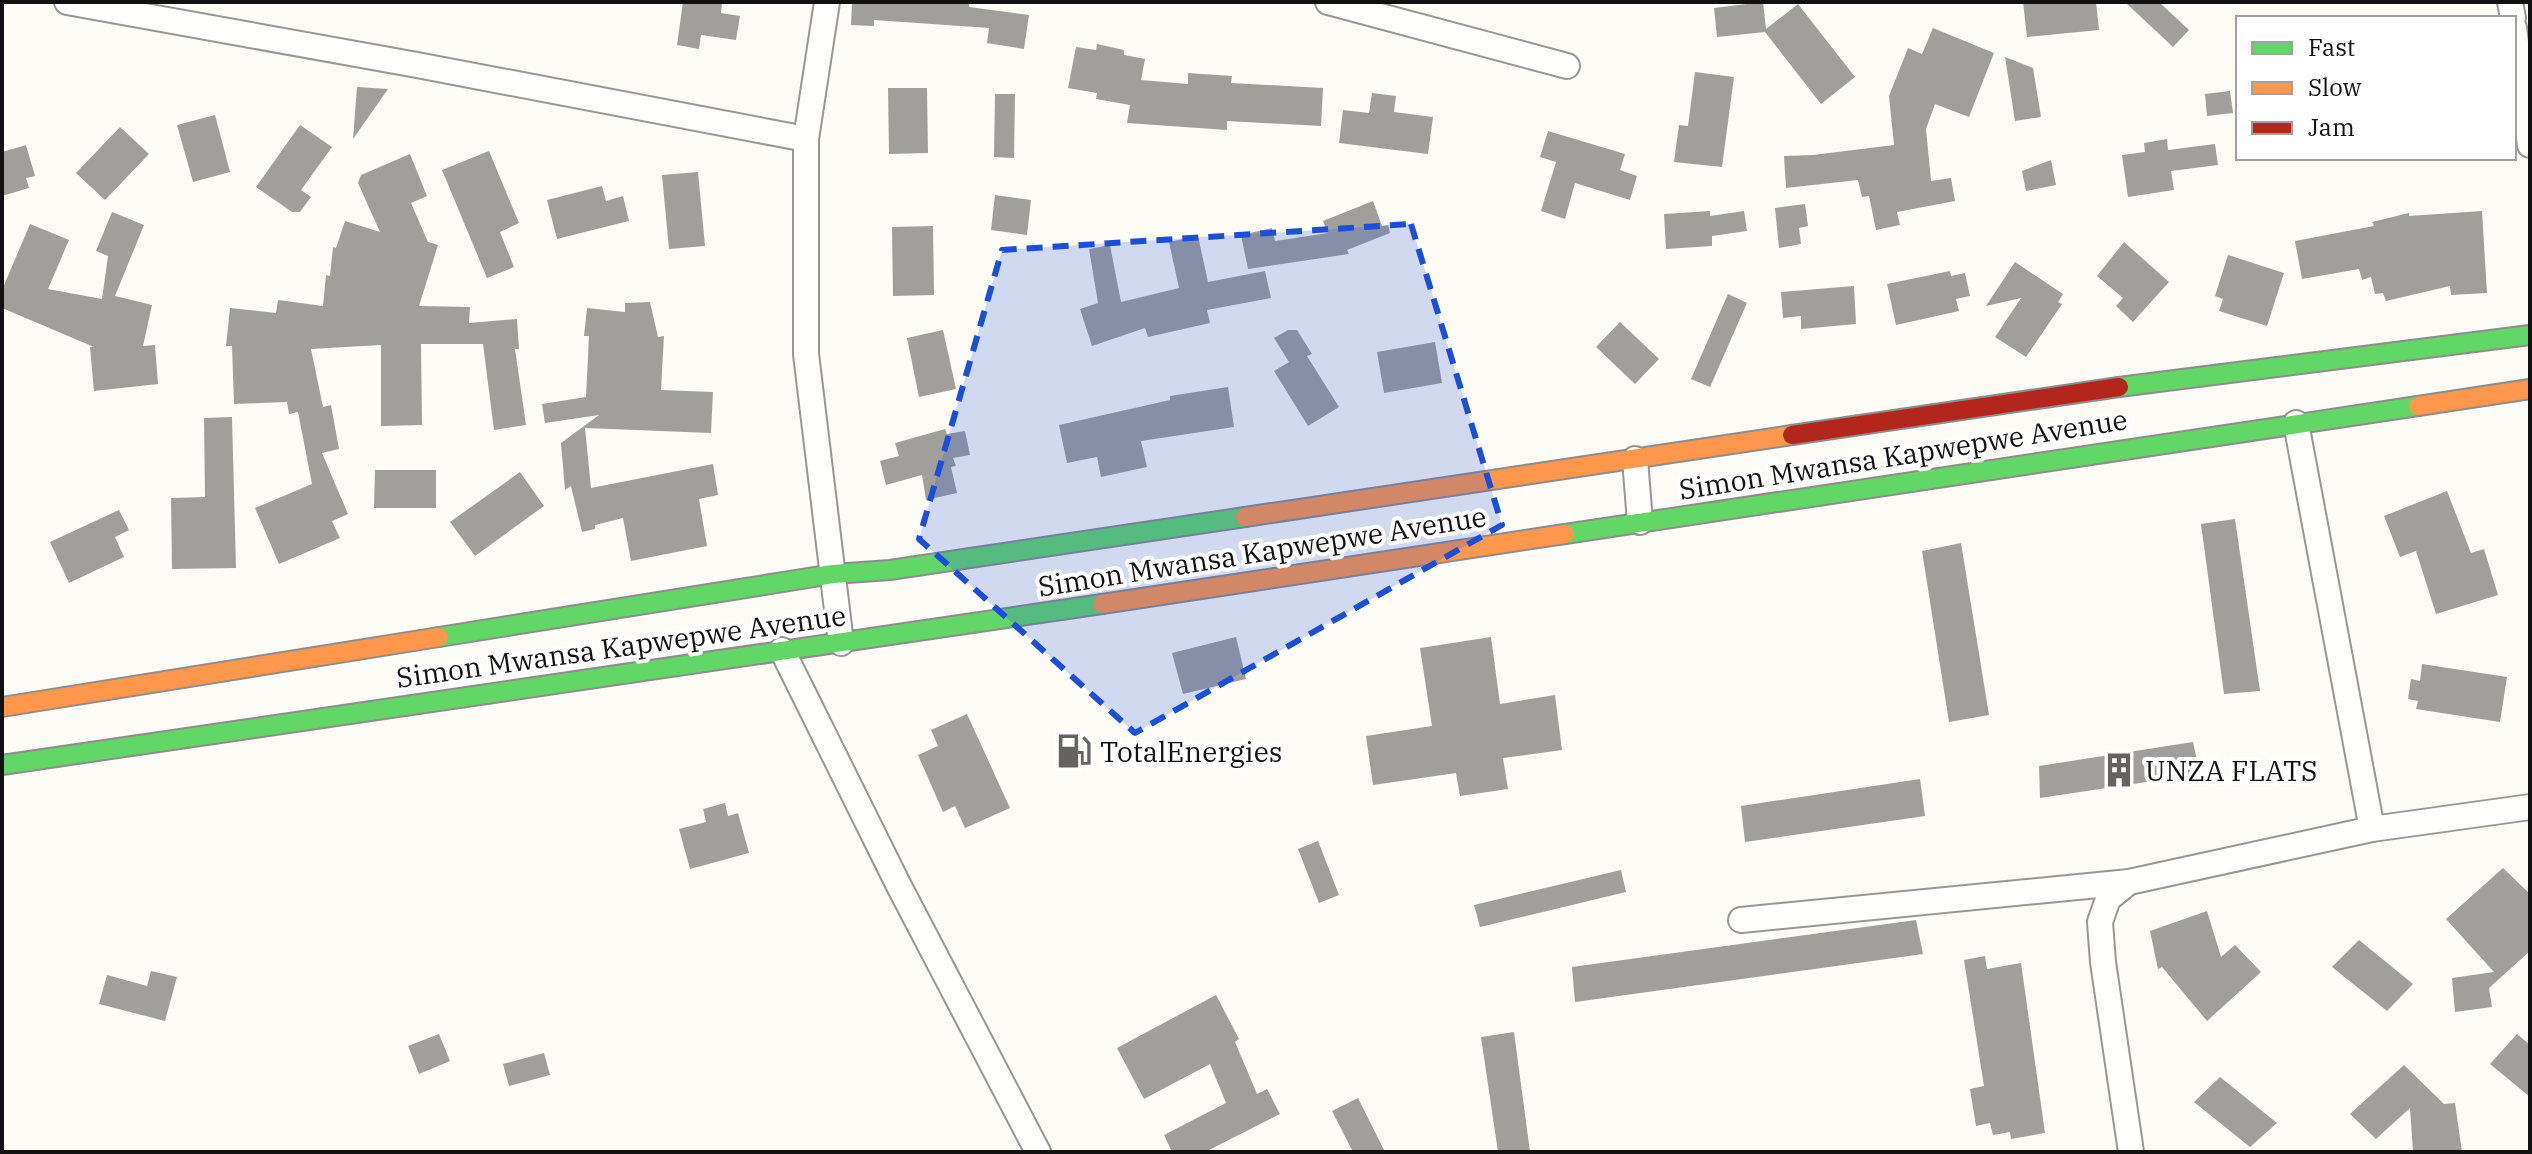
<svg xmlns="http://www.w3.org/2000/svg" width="2532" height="1154" viewBox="0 0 2532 1154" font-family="'IBM Plex Serif',serif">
<rect width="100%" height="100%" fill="#fdfcf7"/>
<g fill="#a19f9c">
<path d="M683 2H722L721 13 740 16 736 40 701 35 699 49 677 45Z"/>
<path d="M852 2H969V7L1029 15 1024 49 987 43 989 28 874 20V26L851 25Z"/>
<path d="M1763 2 1766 29 1798 4 1855 77 1821 104 1765 32 1717 37 1714 8Z"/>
<path d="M2023 2H2096L2099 30 2027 37Z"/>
<path d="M2125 2H2159L2189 30 2173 47Z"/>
<path d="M1933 28 1994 53 1969 117 1935 104 1926 129 1931 181 1951 178 1955 201 1897 212 1900 225 1876 230 1869 196 1862 197 1858 180 1786 188 1784 156 1813 155 1894 145 1889 96 1908 48 1922 54Z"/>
<path d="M1097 44 1124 50V55L1145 59 1141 80 1188 84V73L1232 76 1231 83 1323 88 1321 126 1227 121V130L1127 123 1130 105 1096 99 1097 93 1068 88 1076 47 1096 50Z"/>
<path d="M2005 57 2033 68 2041 117 2015 121Z"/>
<path d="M1695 72 1734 77 1722 167 1674 162 1679 125 1688 126Z"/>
<path d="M357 87 388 89 353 139Z"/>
<path d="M888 88H927L928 153 889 154Z"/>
<path d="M2230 91 2233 113 2207 116 2205 94Z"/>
<path d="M1372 93 1396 96 1394 112 1433 117 1428 154 1339 143 1343 110 1369 113Z"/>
<path d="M995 94H1015L1014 158 994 157Z"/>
<path d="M215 115 230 172 193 182 177 125Z"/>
<path d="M300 125 332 147 301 190 311 197 300 212H292L256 187Z"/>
<path d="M120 127 149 154 105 200 76 173Z"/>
<path d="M1548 131 1625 154 1620 170 1637 176 1630 200 1575 183 1565 219 1541 211 1556 162 1540 157Z"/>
<path d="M2167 139 2168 150 2215 144 2218 165 2171 171 2174 190 2128 197 2122 155 2145 152 2144 143Z"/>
<path d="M26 145 35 176 26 178 29 188 2 196V152Z"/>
<path d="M489 151 519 223 500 232 514 267 487 278 442 170Z"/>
<path d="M410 154 427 196 411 203 428 242 438 245 419 306 470 307 469 323 517 319 519 349H515L526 425 494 430 483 344H421L422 425 381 426V345L311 349 323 407 331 405 339 449 322 453 348 514 332 521 340 538 279 564 255 508 312 484 298 412 289 414 287 402 234 404 232 346H226L230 308 276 313 278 300 323 306 326 275 330 276 333 247 336 248 345 221 380 232 358 183 361 175Z"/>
<path d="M2051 160 2056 185 2026 191 2022 171Z"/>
<path d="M698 172 705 246 669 249 662 175Z"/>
<path d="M602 186 606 201 623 196 629 221 557 239 547 200Z"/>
<path d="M995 195 1031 200 1027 235 991 230Z"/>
<path d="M1373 201 1382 226 1388 225 1390 233 1347 250 1349 254 1248 269 1241 235 1272 228 1275 241 1328 233 1323 221Z"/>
<path d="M1805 204 1808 226 1799 228 1801 244 1779 248 1775 208Z"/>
<path d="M1710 211V216L1744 211 1747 231 1712 236V246L1666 249 1664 214Z"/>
<path d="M2482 211 2487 293 2451 295 2450 286 2386 301 2383 293 2375 294 2371 277 2362 280 2359 269 2302 279 2295 241 2374 226 2372 222 2409 213V216Z"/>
<path d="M112 212 144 225 115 296 152 305 143 346 155 345 158 384 94 391 90 347H94L2 308V290L30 224 69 240 48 289 102 299 108 256 96 251Z"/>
<path d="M933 226 934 295 893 296 892 227Z"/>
<path d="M1198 236 1208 282 1265 271 1271 298 1207 310 1210 323 1148 337 1145 328 1092 346 1080 309 1098 303 1089 249 1110 245 1121 302 1179 288 1169 242Z"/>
<path d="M2124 242 2169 282 2133 322 2116 306 2123 298 2097 276Z"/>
<path d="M2228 255 2284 273 2267 326 2219 311 2223 299 2215 296Z"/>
<path d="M2015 262 2063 294 2058 302 2062 304 2026 357 1995 337 2021 298 1986 306Z"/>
<path d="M1950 271 1951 276 1965 273 1970 296 1956 299 1959 311 1896 325 1887 284Z"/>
<path d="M1854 286 1856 324 1801 329V316L1783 318 1781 292Z"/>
<path d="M1728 294 1747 303 1710 387 1691 379Z"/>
<path d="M650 302 658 337 664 336 661 390 713 392 711 433 585 428 591 488 713 464 718 495 699 499 707 546 631 561 623 518 595 525V529L582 532 571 486 565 490 561 443 599 415 545 423 542 404 586 397 589 336H584L587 308 625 312V303Z"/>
<path d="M1620 322 1659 359 1635 384 1596 347Z"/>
<path d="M943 330 956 389 919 397 907 338Z"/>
<path d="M1288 330H1297L1312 354 1307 356 1339 407 1308 426 1274 371 1289 362 1274 338Z"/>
<path d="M1435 342 1442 383 1384 393 1377 352Z"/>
<path d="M1228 387 1234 427 1141 441 1147 467 1101 477 1097 457 1067 463 1059 425 1170 400V396Z"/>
<path d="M232 417 236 568 172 569 171 498 205 497 204 418Z"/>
<path d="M945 429 947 434 965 431 970 455 953 458 956 466 951 467 957 493 926 500 922 475 886 485 880 461 899 456 895 443Z"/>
<path d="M375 470H436V508H374Z"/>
<path d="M520 472 544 506 475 556 450 522Z"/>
<path d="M2447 491 2471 553 2484 549 2498 595 2436 614 2416 551 2400 557 2384 516Z"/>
<path d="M119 510 129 530 115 537 124 557 69 583 50 542Z"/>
<path d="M2235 519 2260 691 2224 694 2201 524Z"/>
<path d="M1961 543 1989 715 1949 722 1922 551Z"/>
<path d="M1236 637 1246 679 1183 694 1172 653Z"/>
<path d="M1491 637 1500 704 1555 695 1562 750 1503 758 1508 789 1460 796 1456 773 1373 785 1366 736 1432 726 1420 648Z"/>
<path d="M2422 664 2507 677 2500 722 2416 709 2418 701 2408 699 2411 679 2420 681Z"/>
<path d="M967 714 1010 808 965 828 955 806 943 812 918 755 938 746 931 730Z"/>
<path d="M2193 742 2200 774 2040 798 2039 766Z"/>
<path d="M1920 779 1925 816 1745 842 1741 806Z"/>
<path d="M725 803 728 816 738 813 749 853 690 869 679 829 706 822 703 809Z"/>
<path d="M1318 841 1339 895 1319 903 1298 849Z"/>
<path d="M2503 868 2530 894V951L2489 988 2492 1007 2455 1012 2452 978 2494 972 2446 919Z"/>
<path d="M1621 870 1626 892 1480 927 1474 905Z"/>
<path d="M2207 911 2221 957 2235 945 2261 972 2207 1021 2162 967 2158 969 2150 931Z"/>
<path d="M1916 920 1923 954 1575 1002 1572 967Z"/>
<path d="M2359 940 2413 984 2387 1011 2332 967Z"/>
<path d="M1985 956 1987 969 2021 963 2045 1133 2011 1139 2010 1132 1993 1135 1990 1123 1976 1126 1970 1089 1984 1086 1964 960Z"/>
<path d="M151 971 177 977 165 1021 99 1004 107 975 147 986Z"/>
<path d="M1216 995 1239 1039 1235 1042 1257 1094 1267 1089 1280 1114 1205 1152H1172L1164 1135 1226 1103 1210 1064 1144 1099 1117 1048Z"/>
<path d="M1514 1032 1530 1152H1498L1481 1037Z"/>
<path d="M439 1034 450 1061 419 1074 408 1046Z"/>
<path d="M2517 1034 2530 1045V1097L2490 1064Z"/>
<path d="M544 1053 550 1075 509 1086 503 1064Z"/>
<path d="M2404 1065 2444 1104 2455 1103 2462 1152H2413L2410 1108 2376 1139 2350 1114Z"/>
<path d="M2220 1077 2277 1123 2250 1147 2194 1102Z"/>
<path d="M1358 1098 1385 1152H1353L1332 1111Z"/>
</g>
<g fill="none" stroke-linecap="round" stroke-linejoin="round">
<g stroke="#979795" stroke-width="28">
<g id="street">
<path d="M67 2 417 65 806 139"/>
<path d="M827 2 806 139V354L841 643"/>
<path d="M1328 2 1567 66"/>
<path d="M2510 2 2513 18"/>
<path d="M2514 28 2530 145"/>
<path d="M2296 423 2372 829"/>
<path d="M1635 459 1640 522"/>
<path d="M782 650 899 886 1038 1152"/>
<path d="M2129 882 2108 899 2100 922 2103 962 2131 1152"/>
<path d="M1741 920 2129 882 2372 829 2530 807"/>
</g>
</g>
<g stroke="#8e8d8b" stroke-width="22">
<g id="fast">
<path d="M2119 387 2530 335"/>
<path d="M1565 534 2418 406"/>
<path d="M439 637 833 574 890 570 1245 517"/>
<path d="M2 765 1102 604"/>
</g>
</g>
<g stroke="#8e8d8b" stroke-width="22">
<g id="slow">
<path d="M2418 406 2530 389"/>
<path d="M1245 517 1792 435"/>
<path d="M1102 604 1565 534"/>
<path d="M2 707 439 637"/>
</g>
</g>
<g stroke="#8e8d8b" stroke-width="22">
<path id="jam" d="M1792 435 2119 387"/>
</g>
<use href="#street" stroke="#fffffe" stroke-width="24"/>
<use href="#fast" stroke="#63d668" stroke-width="18"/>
<use href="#slow" stroke="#ff974d" stroke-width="18"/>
<use href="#jam" stroke="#b3261e" stroke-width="18"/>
</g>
<path fill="#1d4ed8" fill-opacity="0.2" stroke="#1d4ed8" stroke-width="6" stroke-dasharray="16 10" stroke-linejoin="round" d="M1411 224 1502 525 1135 733 919 539 1002 250Z"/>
<defs>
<g id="fuel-bare" transform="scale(2.76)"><path d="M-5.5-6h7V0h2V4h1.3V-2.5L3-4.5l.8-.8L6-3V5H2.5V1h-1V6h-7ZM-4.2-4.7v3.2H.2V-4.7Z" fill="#646362" stroke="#fff" stroke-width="2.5" paint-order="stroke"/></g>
<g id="building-bare" transform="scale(2.76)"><path d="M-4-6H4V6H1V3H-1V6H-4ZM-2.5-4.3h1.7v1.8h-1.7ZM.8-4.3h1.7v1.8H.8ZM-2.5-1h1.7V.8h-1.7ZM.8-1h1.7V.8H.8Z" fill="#646362" stroke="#fff" stroke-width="2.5" paint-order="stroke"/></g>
</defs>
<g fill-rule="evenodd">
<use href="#fuel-bare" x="1074" y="751"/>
<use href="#building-bare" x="2119" y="770"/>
</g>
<g text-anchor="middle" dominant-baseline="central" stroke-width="8" stroke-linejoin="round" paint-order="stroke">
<g font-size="28" fill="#111" stroke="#fff">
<text transform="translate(1903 454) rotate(-9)">Simon Mwansa Kapwepwe Avenue</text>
<text transform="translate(1262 551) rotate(-9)">Simon Mwansa Kapwepwe Avenue</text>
<text transform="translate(621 646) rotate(-8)">Simon Mwansa Kapwepwe Avenue</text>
</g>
<g font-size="28" fill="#111" stroke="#fff" text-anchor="start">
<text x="1100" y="751">TotalEnergies</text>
<text x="2145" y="770">UNZA FLATS</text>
</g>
</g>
<rect width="2532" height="1154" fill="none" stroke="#111111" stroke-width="8"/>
<rect x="2236" y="16" width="280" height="144" fill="#ffffff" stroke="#a0a0a0" stroke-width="2"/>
<rect x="2252" y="42" width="40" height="12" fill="#63d668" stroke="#a0a0a0" stroke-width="2"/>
<text x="2308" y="56" font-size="24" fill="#111111">Fast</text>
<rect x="2252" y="82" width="40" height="12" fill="#ff974d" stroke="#a0a0a0" stroke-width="2"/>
<text x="2308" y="96" font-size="24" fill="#111111">Slow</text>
<rect x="2252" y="122" width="40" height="12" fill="#b3261e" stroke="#a0a0a0" stroke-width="2"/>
<text x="2308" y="136" font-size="24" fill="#111111">Jam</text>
</svg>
